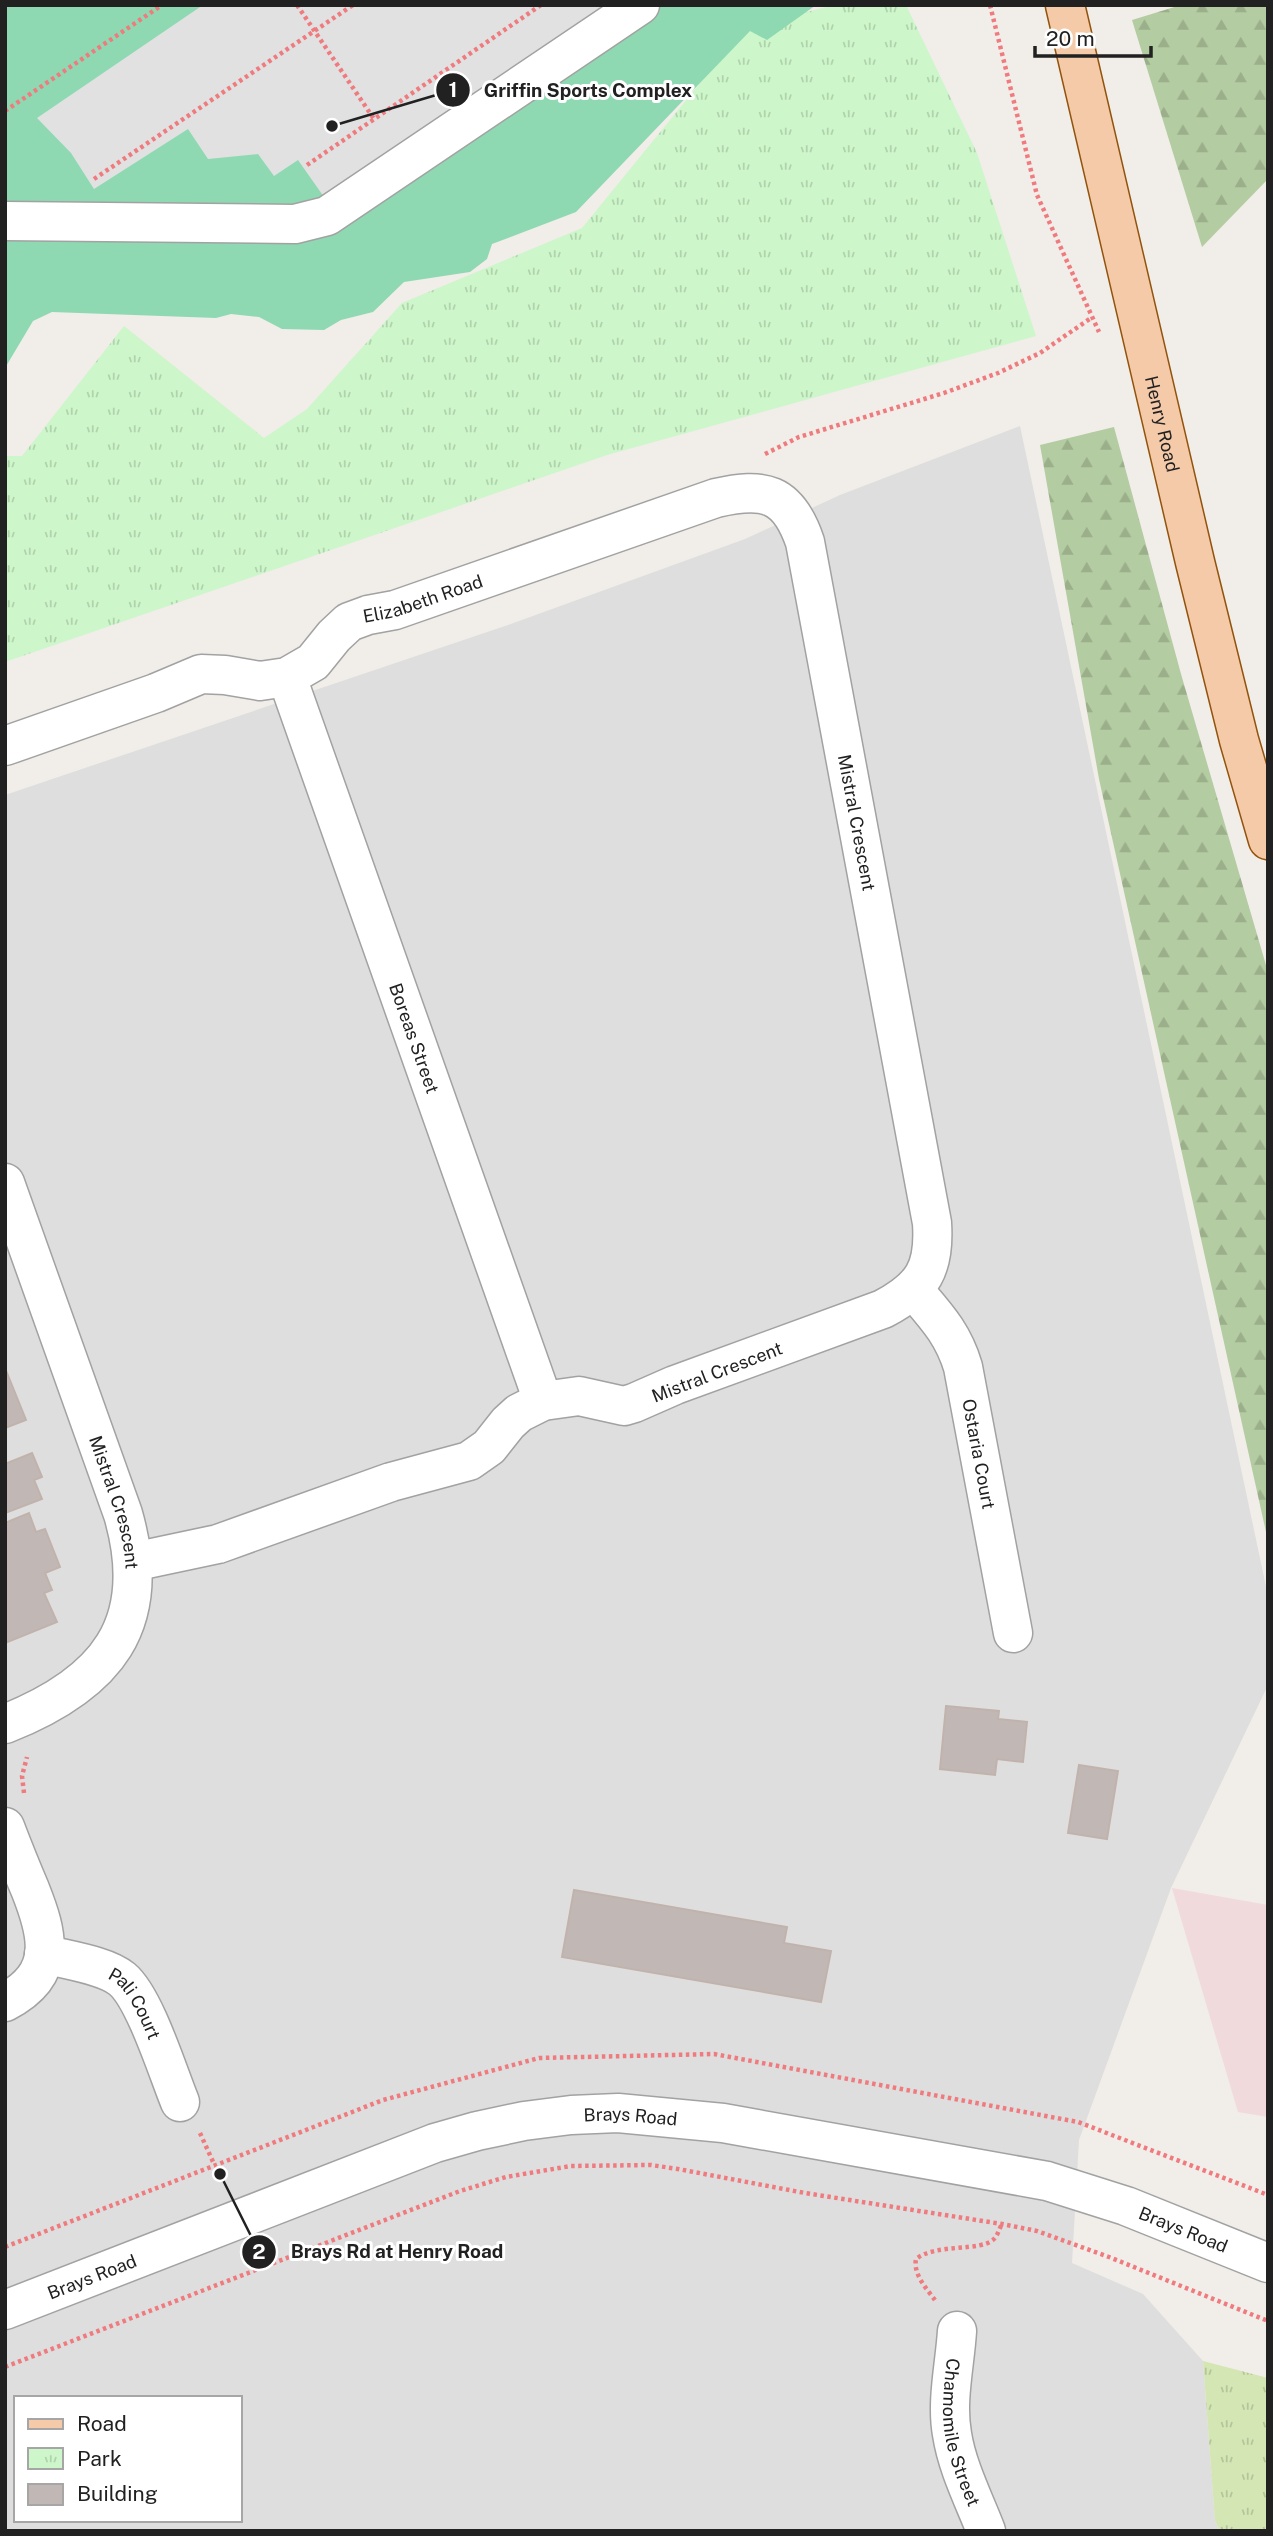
<svg xmlns="http://www.w3.org/2000/svg" width="1273" height="2536" viewBox="0 0 1273 2536" font-family="'Public Sans',sans-serif">
<defs>
<pattern id="grass-tufts" width="24" height="20" patternUnits="userSpaceOnUse" patternTransform="scale(1.75)"><rect width="24" height="20" fill="#d3e6b3"/><path d="M3 7l-1-3M5 7V3M7 7l1-3M15 17l-1-3M17 17v-4M19 17l1-3" fill="none" stroke="#b5c59a"/></pattern>
<pattern id="forest-firs" width="22" height="20" patternUnits="userSpaceOnUse" patternTransform="scale(1.75)"><rect width="22" height="20" fill="#b4cca1"/><path d="M5 1l3.5 6h-7zM16 11l3.5 6h-7z" fill="#9aaf8a"/></pattern>
<pattern id="park-tufts" width="24" height="20" patternUnits="userSpaceOnUse" patternTransform="scale(1.75)"><rect width="24" height="20" fill="#cdf6ca"/><path d="M3 7l-1-3M5 7V3M7 7l1-3M15 17l-1-3M17 17v-4M19 17l1-3" fill="none" stroke="#b0d3ad"/></pattern>
</defs>
<rect width="100%" height="100%" fill="#f1ede9"/>
<path fill="#dfdede" fill-rule="evenodd" d="M1020 426 1268 1596V1685L1171 1888 1079 2140 1072 2263 1143 2294 1203 2361 1215 2521 1220 2531H5V795L505 626 745 539 840 495ZM16 2398H240V2520H16Z"/>
<path fill="#f0dadc" d="M1172 1888 1268 1905V2117L1238 2112Z"/>
<path fill="url(#grass-tufts)" d="M1203 2361 1268 2378V2531H1220L1215 2521Z"/>
<g fill="url(#forest-firs)">
<path d="M1181 5H1268V179L1202 247 1132 20Z"/>
<path d="M1114 427 1181 674 1268 972V1541L1099 779 1040 445Z"/>
</g>
<path fill="url(#park-tufts)" d="M834 5H906L977 153 1036 336 607 455 5 662V456H22L124 326 264 438 307 409 402 303 582 228 745 28Z"/>
<path fill="#8ed9b2" d="M5 5H816L767 40 750 31 576 212 492 244 487 259 470 272 404 282 373 312 341 320 324 330 282 329 259 317 231 314 216 318 52 312 33 321 5 368Z"/>
<path fill="#e1e1e1" d="M203 5H606L324 197 298 160 274 176 258 154 208 159 188 129 94 189 71 153 37 118Z"/>
<g fill="#c1b8b5" stroke="#c1b3ac" stroke-width="2">
<path d="M5 1368 26 1420 5 1428Z"/>
<path d="M32 1453 42 1477 34 1480 42 1499 5 1513V1464Z"/>
<path d="M29 1513 36 1532 45 1529 60 1567 45 1573 52 1590 44 1593 57 1622 5 1643V1523Z"/>
<path d="M946 1706 999 1711 998 1719 1027 1722 1023 1762 997 1759 995 1775 940 1769Z"/>
<path d="M1079 1765 1118 1771 1107 1839 1068 1833Z"/>
<path d="M574 1890 787 1927 784 1943 831 1951 821 2002 562 1957Z"/>
</g>
<g fill="none" stroke-linecap="round" stroke-linejoin="round">
<g stroke="#a2a2a2" stroke-width="41">
<g id="minor">
<path d="M5 221 295 224 327 216 640 5"/>
<path id="s1" d="M287 677 543 1401"/>
<path id="s2" d="M5 746 156 693 201 674 225 675 260 681 287 677 313 662 334 636 349 622 368 615 395 610 716 498C764 487 788 492 805 542L932 1223C935 1269 923 1288 883 1309L675 1385 634 1403 624 1406 579 1396 543 1401 519 1413 508 1423 489 1447 469 1461 391 1482 218 1544 133 1562"/>
<path id="s3" d="M5 1183 123 1514C155 1625 106 1684 5 1724"/>
<path id="s4" d="M913 1289C935 1315 953 1333 963 1367L1013 1633"/>
<path d="M5 1827C13 1848 21 1868 30 1889 48 1934 59 1974 5 2002"/>
<path id="s5" d="M44 1954C66 1960 105 1965 122 1979 145 1998 168 2073 180 2102"/>
<path id="s6" d="M5 2310 435 2143 477 2131 524 2121 571 2115 618 2113 723 2123 1047 2181 1126 2206 1268 2263"/>
<path id="s7" d="M957 2331C955 2364 946 2401 952 2434 957 2467 974 2500 986 2531"/>
</g>
</g>
<g stroke="#92540c" stroke-width="41">
<g id="major">
<path id="s8" d="M1065 5 1195 562 1239 740 1268 840"/>
</g>
</g>
<g stroke="#ef7b7f" stroke-width="4.5" stroke-dasharray="3.5 3.5" stroke-linecap="butt">
<path d="M297 5 374 119"/>
<path d="M990 5 1037 195 1099 332"/>
<path d="M5 111 162 5"/>
<path d="M307 165 541 5"/>
<path d="M94 179 353 5"/>
<path d="M765 454 799 437 944 393 998 373 1040 353 1091 318"/>
<path d="M24 1793 22 1776 27 1757"/>
<path d="M200 2133 214 2164"/>
<path d="M5 2247 383 2100 539 2058 714 2054 1078 2122 1268 2195"/>
<path d="M935 2300C926 2288 913 2274 916 2259 936 2243 981 2252 994 2239 998 2235 999 2229 1002 2224"/>
<path d="M5 2367 460 2191 506 2177 571 2166 651 2165 678 2169 805 2193 1002 2224 1037 2231 1109 2257 1268 2321"/>
</g>
<use href="#minor" stroke="#fff" stroke-width="38"/>
<use href="#major" stroke="#f5caa9" stroke-width="38"/>
</g>
<g text-anchor="middle" dominant-baseline="central" stroke-width="6" stroke-linejoin="round" paint-order="stroke">
<g font-size="18" fill="#212121" stroke="#fff">
<text stroke="none"><textPath href="#s8" startOffset="430">Henry Road</textPath></text>
<text stroke="none"><textPath href="#s2" startOffset="457">Elizabeth Road</textPath></text>
<text stroke="none"><textPath href="#s2" startOffset="1167">Mistral Crescent</textPath></text>
<text stroke="none"><textPath href="#s1" startOffset="383">Boreas Street</textPath></text>
<text transform="translate(717 1372) rotate(-21)">Mistral Crescent</text>
<text stroke="none"><textPath href="#s4" startOffset="182">Ostaria Court</textPath></text>
<text stroke="none"><textPath href="#s3" startOffset="338">Mistral Crescent</textPath></text>
<text stroke="none"><textPath href="#s5" startOffset="110">Pali Court</textPath></text>
<text stroke="none"><textPath href="#s6" startOffset="660">Brays Road</textPath></text>
<text stroke="none"><textPath href="#s6" startOffset="1227">Brays Road</textPath></text>
<text stroke="none"><textPath href="#s6" startOffset="93">Brays Road</textPath></text>
<text stroke="none"><textPath href="#s7" startOffset="103">Chamomile Street</textPath></text>
</g>
</g>
<path fill="none" stroke="#212121" stroke-width="2.5" d="M332 126L453 90M220 2174L259 2252"/>
<g fill="#212121" stroke="#fff" stroke-width="2.5">
<circle cx="332" cy="126" r="7"/>
<circle cx="220" cy="2174" r="7"/>
<circle cx="453" cy="90" r="18"/>
<circle cx="259" cy="2252" r="18"/>
</g>
<g font-size="21" text-anchor="middle" font-weight="bold" fill="#fff">
<text x="453" y="97">1</text>
<text x="259" y="2259">2</text>
</g>
<g font-size="19" text-anchor="middle" font-weight="bold" fill="#212121" stroke="#fff" stroke-width="6" stroke-linejoin="round" paint-order="stroke">
<text x="588" y="97">Griffin Sports Complex</text>
<text x="397" y="2258">Brays Rd at Henry Road</text>
</g>
<rect width="1273" height="2536" fill="none" stroke="#212121" stroke-width="14"/>
<rect x="14" y="2396" width="228" height="126" fill="#ffffff" stroke="#a6a6a6" stroke-width="2"/>
<rect x="28" y="2419" width="35" height="10" fill="#f5caa9" stroke="#a6a6a6" stroke-width="2"/>
<text x="77" y="2431" font-size="21" fill="#212121">Road</text>
<rect x="28" y="2448" width="35" height="21" fill="url(#park-tufts)" stroke="#a6a6a6" stroke-width="2"/>
<text x="77" y="2466" font-size="21" fill="#212121">Park</text>
<rect x="28" y="2484" width="35" height="21" fill="#c1b8b5" stroke="#a6a6a6" stroke-width="2"/>
<text x="77" y="2501" font-size="21" fill="#212121">Building</text>
<path d="M1035 46v10h116v-10" fill="none" stroke="#212121" stroke-width="3.5"/>
<text x="1046" y="46" font-size="21" fill="#212121" stroke="#ffffff" stroke-width="5" paint-order="stroke">20 m</text>
</svg>
